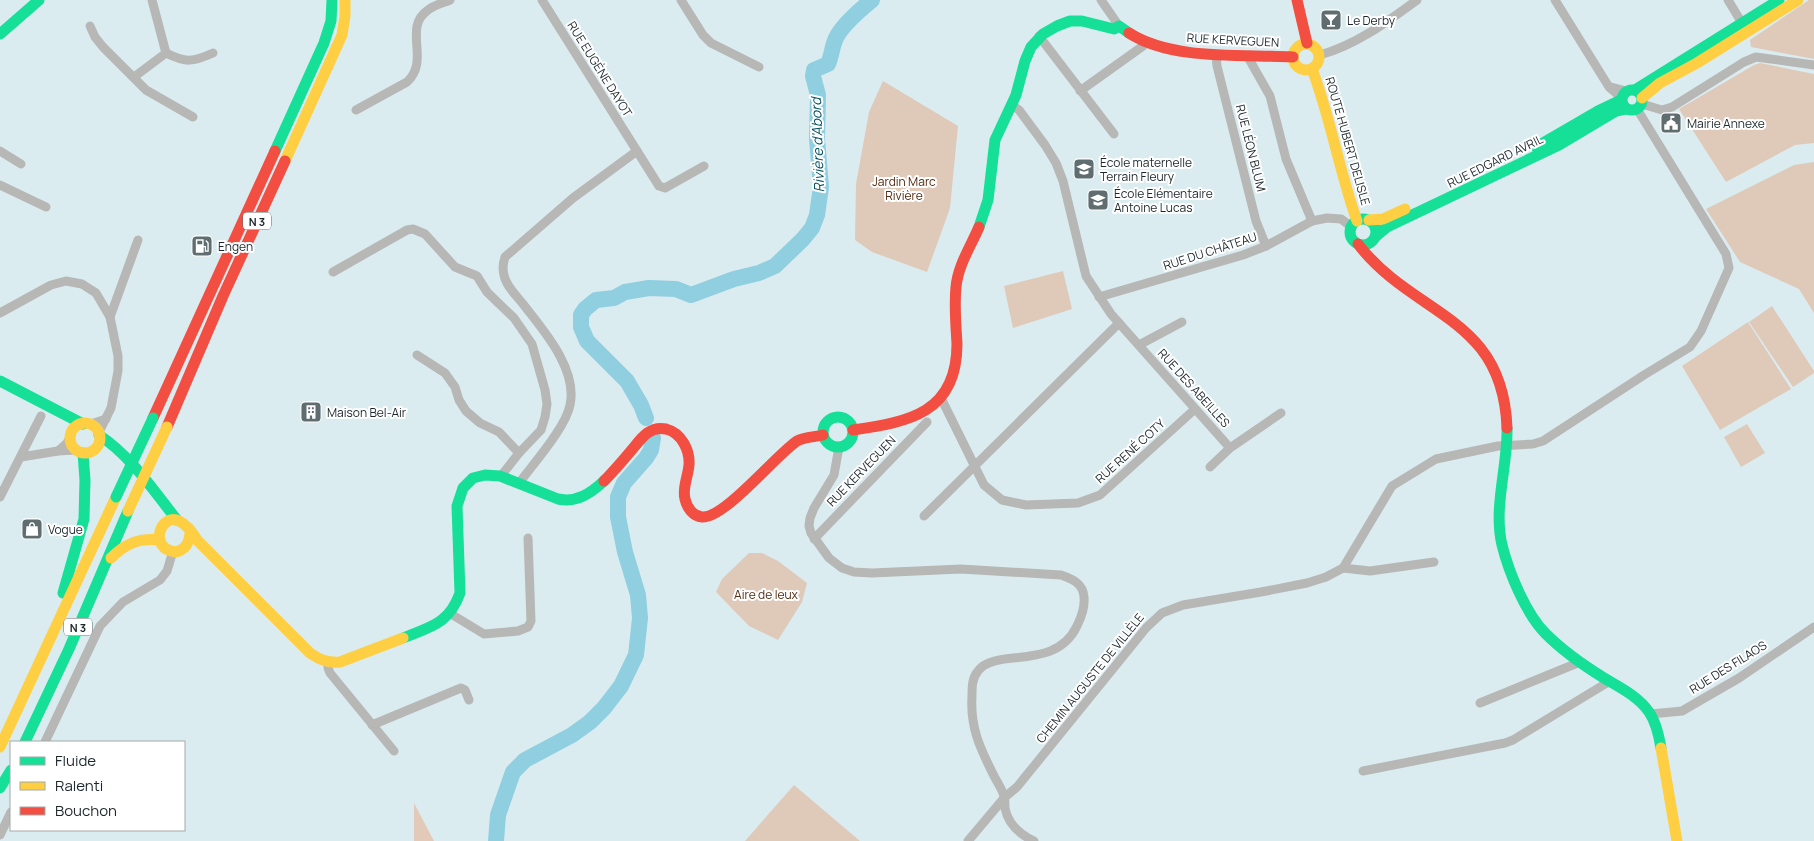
<svg xmlns="http://www.w3.org/2000/svg" width="1814" height="841" viewBox="0 0 1814 841" font-family="Manrope,sans-serif">
<rect width="100%" height="100%" fill="#dbecf1"/>
<g fill="#dfc9b9">
<path d="M1809 0H1814V59L1751 47 1750 40Z"/>
<path d="M1760 63 1814 74V143L1795 145 1726 182 1679 109 1754 65Z"/>
<path d="M883 81 958 126 950 208 927 272 872 252 855 240 856 184 869 112Z"/>
<path d="M1814 162V313L1799 289 1740 262 1706 209 1794 165Z"/>
<path d="M1063 271 1072 309 1013 328 1004 286Z"/>
<path d="M1772 306 1814 371V373L1793 387 1749 322Z"/>
<path d="M1748 322 1791 389 1720 430 1682 366Z"/>
<path d="M1747 424 1765 453 1741 467 1724 437Z"/>
<path d="M749 553H762L778 561 807 583 802 602 778 640 749 626 716 592 722 579Z"/>
<path d="M794 785 860 841H745Z"/>
</g>
<path fill="#e3c9b7" d="M414 803 434 841H414Z"/>
<g fill="none" stroke-linecap="round" stroke-linejoin="round">
<g stroke="#8fcfe0" stroke-width="16">
<path d="M646 418 641 405 627 381 587 341 581 327V315L585 309 596 300 614 298 625 292 649 288 676 289 691 295 734 279 759 273 775 266 803 239 812 228 817 215 821 187 817 139 818 95 813 76 814 70 828 64C832 55 832 46 836 38 842 25 861 9 872 0"/>
<path d="M496 841 498 815 513 772 525 760 572 735 590 722 604 708 621 686 636 655 640 618 638 595 625 552 618 517V497L624 483 646 458 651 450 653 438"/>
</g>
<g stroke="#b7b7b6" stroke-width="9">
<path d="M542 0 659 186 665 188 704 166"/>
<path d="M681 0 703 35 711 43 759 67"/>
<path d="M1101 0 1119 26"/>
<path d="M1555 0 1609 87 1622 98"/>
<path d="M1728 0 1745 28"/>
<path d="M90 26 95 37 103 47 146 90 193 117"/>
<path d="M1039 36 1114 134"/>
<path d="M166 53C186 63 193 62 213 53"/>
<path d="M1216 55 1217 66 1256 221 1266 246"/>
<path d="M1249 55V59L1270 96 1286 159 1312 221"/>
<path d="M1320 55C1356 45 1387 22 1417 0"/>
<path d="M134 77 166 53 152 0"/>
<path d="M1611 87 1626 91"/>
<path d="M1080 91 1143 46 1146 41"/>
<path d="M1642 104 1662 110 1672 107 1744 62 1756 57 1814 65"/>
<path d="M1013 106 1019 110 1045 145 1056 163 1063 181 1086 276 1111 314 1230 448"/>
<path d="M356 110 407 82C431 60 402 28 428 10 434 5 443 3 450 0"/>
<path d="M0 151 21 164"/>
<path d="M0 185 46 207"/>
<path d="M333 272 407 230 413 229 425 234 455 267 477 276 487 292 514 318 532 344 545 390 547 404 545 417 541 430 519 453 501 476"/>
<path d="M1099 297 1243 255 1266 246 1312 221 1327 218 1341 219 1352 227"/>
<path d="M0 313 51 285 66 281 82 284 96 293 110 317 118 356V371L111 408 99 432"/>
<path d="M110 317 138 240"/>
<path d="M1139 345 1182 322"/>
<path d="M417 355 445 373 455 387 459 400 466 411 480 423 499 432 519 453"/>
<path d="M941 398 984 485 1002 500 1026 505 1078 503 1100 495 1195 409"/>
<path d="M91 424 106 419"/>
<path d="M839 447 834 475 814 508 810 518 809 526 811 533 829 558 842 568 854 572 872 573 961 569 1061 575C1072 579 1083 583 1084 597 1085 607 1082 616 1077 626 1055 672 995 647 978 671 972 678 972 687 972 696 970 728 980 748 994 776 997 782 1002 789 1004 796 1005 800 1005 804 1005 808 1008 824 1019 834 1034 841"/>
<path d="M58 451 67 443 70 437"/>
<path d="M21 457 58 451 75 450"/>
<path d="M1210 467 1230 448 1281 413"/>
<path d="M520 482C534 463 566 427 570 405 578 369 543 330 523 304 516 295 506 286 504 275 502 268 503 263 505 257L573 198 637 151"/>
<path d="M0 497 41 416"/>
<path d="M924 516 1119 323"/>
<path d="M814 539 927 422"/>
<path d="M1343 568 1370 571 1434 562"/>
<path d="M451 614 484 634 518 631 528 627 531 621 528 538"/>
<path d="M328 664V668L330 673 394 751"/>
<path d="M1480 703 1580 662"/>
<path d="M1651 714 1682 711 1739 678 1814 627"/>
<path d="M372 725 461 688 465 690 469 700"/>
<path d="M45 742 100 626 123 602 160 580 167 571 173 551"/>
<path d="M1363 771 1505 743 1513 740 1610 681"/>
<path d="M0 835 11 812"/>
<path d="M968 841 1005 797 1017 787 1146 628 1162 613 1183 605 1261 592 1307 583 1326 577 1343 568 1392 486 1436 459 1498 446 1533 444 1543 441 1644 375 1690 347 1701 331 1729 268 1726 254 1637 109"/>
</g>
<g stroke="#16e098" stroke-width="11">
<path d="M0 34 39 0"/>
<circle cx="1632" cy="100" r="10"/>
<path d="M1635 90 1779 0"/>
<path d="M1536 147 1598 111 1621 100"/>
<path d="M275 151 324 43 331 21 332 0"/>
<circle cx="1363" cy="232" r="13"/>
<path d="M979 227 988 200 995 140 1016 95 1025 61 1031 47 1043 34 1057 26 1070 21H1082L1114 29 1119 26 1129 33"/>
<path d="M1375 237 1387 227 1559 145 1616 111 1626 109"/>
<path d="M0 381 83 424"/>
<circle cx="838" cy="432" r="15"/>
<path d="M1507 428C1508 466 1493 507 1502 545 1509 573 1526 614 1546 634 1563 651 1583 665 1604 678 1619 687 1638 696 1649 712 1656 722 1659 736 1661 748"/>
<path d="M99 435C131 456 153 490 177 520"/>
<path d="M63 593 84 519 85 480 83 453"/>
<path d="M403 638C430 627 449 624 460 593L457 506 463 488 473 478 485 475 500 476 558 499C577 503 591 493 604 481"/>
<path d="M25 742 69 649 128 511"/>
<path d="M0 788 11 770"/>
</g>
<g stroke="#ffcf43" stroke-width="11">
<circle cx="1306" cy="57" r="13"/>
<path d="M1312 69C1331 119 1339 171 1357 221"/>
<path d="M1642 98 1660 83 1697 63 1798 0"/>
<path d="M285 161 342 35 345 16V0"/>
<path d="M1369 220 1383 219 1405 209"/>
<circle cx="85" cy="438" r="15"/>
<path d="M190 533C189 543 186 549 176 552 147 549 161 512 179 521 188 525 193 534 198 541L310 653C320 660 328 663 340 662L403 638"/>
<path d="M111 558C126 543 139 538 160 540"/>
<path d="M0 747 116 497"/>
<path d="M1661 748 1677 841"/>
</g>
<g stroke="#f24e42" stroke-width="11">
<path d="M1297 0 1307 43"/>
<path d="M1129 33C1173 61 1242 54 1293 57"/>
<path d="M1358 244C1414 317 1503 315 1507 428"/>
<path d="M153 418 275 151"/>
<path d="M167 427 223 296 285 161"/>
<path d="M853 430C909 422 957 413 957 344 956 325 954 306 956 287 958 265 971 246 979 227"/>
<path d="M604 481C615 470 625 458 635 446 643 436 651 426 666 429 682 433 690 451 689 465 688 477 682 488 685 499 687 508 693 516 702 517 724 519 776 455 797 441 804 437 815 437 823 435"/>
</g>
<path stroke="#16e098" stroke-width="11" d="M116 497 153 418"/>
<path stroke="#ffcf43" stroke-width="11" d="M128 511 167 427"/>
</g>
<defs>
<g id="bar-square" transform="scale(1.125)"><rect x="-9" y="-9" width="18" height="18" rx="4" fill="#5f6c70" stroke="#fff"/><path d="M-6-5H6L.8 .8V4.5H3.5V6h-7V4.5H-.8V.8Z" fill="#fff"/></g>
<g id="civic-square" transform="scale(1.125)"><rect x="-9" y="-9" width="18" height="18" rx="4" fill="#5f6c70" stroke="#fff"/><path d="M-.6-6.5H3V-4.5H.6V-3L4-1V1h2V6H-6V1h2V-1L-.6-3ZM-1.2 2.5V6h2.4V2.5Z" fill="#fff"/></g>
<g id="school-square" transform="scale(1.125)"><rect x="-9" y="-9" width="18" height="18" rx="4" fill="#5f6c70" stroke="#fff"/><path d="M0-5L7-2L0 1L-7-2ZM-4 1L0 2.5L4 1V4Q0 6-4 4Z" fill="#fff"/></g>
<g id="fuel-square" transform="scale(1.125)"><rect x="-9" y="-9" width="18" height="18" rx="4" fill="#5f6c70" stroke="#fff"/><path d="M-5.5-6h7V0h2V4h1.3V-2.5L3-4.5l.8-.8L6-3V5H2.5V1h-1V6h-7ZM-4.2-4.7v3.2H.2V-4.7Z" fill="#fff"/></g>
<g id="building-square" transform="scale(1.125)"><rect x="-9" y="-9" width="18" height="18" rx="4" fill="#5f6c70" stroke="#fff"/><path d="M-4-6H4V6H1V3H-1V6H-4ZM-2.5-4.3h1.7v1.8h-1.7ZM.8-4.3h1.7v1.8H.8ZM-2.5-1h1.7V.8h-1.7ZM.8-1h1.7V.8H.8Z" fill="#fff"/></g>
<g id="shop-square" transform="scale(1.125)"><rect x="-9" y="-9" width="18" height="18" rx="4" fill="#5f6c70" stroke="#fff"/><path d="M-5-2.5h2.3a2.7 3.5 0 0 1 5.4 0H5L5.5 6h-11ZM-1.5-2.5h3a1.5 2.3 0 0 0-3 0Z" fill="#fff"/></g>
</defs>
<g fill-rule="evenodd">
<use href="#bar-square" x="1331" y="20"/>
<use href="#civic-square" x="1671" y="123"/>
<use href="#school-square" x="1084" y="169"/>
<use href="#school-square" x="1098" y="200"/>
<use href="#fuel-square" x="202" y="246"/>
<use href="#building-square" x="311" y="412"/>
<use href="#shop-square" x="32" y="529"/>
</g>
<g text-anchor="middle" dominant-baseline="central" stroke-width="4" stroke-linejoin="round" paint-order="stroke">
<g fill="#fff" stroke="#60686b" stroke-width="1">
<rect x="243" y="212.5" width="28" height="17" rx="4"/>
<rect x="64" y="618.5" width="28" height="17" rx="4"/>
</g>
<g font-size="11" font-weight="bold" fill="#1c272b">
<text x="257" y="221">N 3</text>
<text x="78" y="627">N 3</text>
</g>
<g font-size="12" fill="#1c272b" stroke="#fff" text-anchor="start">
<text x="1347" y="20">Le Derby</text>
<text x="1687" y="123">Mairie Annexe</text>
<text x="1100" y="162">École maternelle<tspan x="1100" dy="14">Terrain Fleury</tspan></text>
<text x="1114" y="193">École Elémentaire<tspan x="1114" dy="14">Antoine Lucas</tspan></text>
<text x="218" y="246">Engen</text>
<text x="327" y="412">Maison Bel-Air</text>
<text x="48" y="529">Vogue</text>
</g>
<g font-size="12" fill="#1c272b" stroke="#fff">
<text transform="translate(1233 40) rotate(3)">RUE KERVEGUEN</text>
<text transform="translate(600 69) rotate(58)">RUE EUGÉNE DAYOT</text>
<text transform="translate(1348 141) rotate(74)">ROUTE HUBERT DELISLE</text>
<text transform="translate(1251 148) rotate(76)">RUE LÉON BLUM</text>
<text transform="translate(1495 161) rotate(-26)">RUE EDGARD AVRIL</text>
<text transform="translate(1210 251) rotate(-18)">RUE DU CHÂTEAU</text>
<text transform="translate(1194 388) rotate(48)">RUE DES ABEILLES</text>
<text transform="translate(1130 451) rotate(-42)">RUE RENÉ COTY</text>
<text transform="translate(861 471) rotate(-46)">RUE KERVEGUEN</text>
<text transform="translate(1728 667) rotate(-32)">RUE DES FILAOS</text>
<text transform="translate(1090 678) rotate(-51)">CHEMIN AUGUSTE DE VILLÈLE</text>
</g>
<g font-size="12" fill="#522a0f" stroke="#fff">
<text x="904" y="181">Jardin Marc<tspan x="904" dy="14">Rivière</tspan></text>
<text x="766" y="594">Aire de Ieux</text>
</g>
<g font-size="14" font-style="italic" fill="#004f5f" stroke="#fff">
<text transform="translate(817 145) rotate(-92)">Rivière d'Abord</text>
</g>
</g>
<rect x="10" y="741" width="175" height="90" fill="#ffffff" stroke="#a4a9aa"/>
<rect x="20" y="757" width="25" height="8" fill="#16e098" stroke="#a4a9aa"/>
<text x="55" y="766" font-size="15" fill="#1c272b">Fluide</text>
<rect x="20" y="782" width="25" height="8" fill="#ffcf43" stroke="#a4a9aa"/>
<text x="55" y="791" font-size="15" fill="#1c272b">Ralenti</text>
<rect x="20" y="807" width="25" height="8" fill="#f24e42" stroke="#a4a9aa"/>
<text x="55" y="816" font-size="15" fill="#1c272b">Bouchon</text>
</svg>
